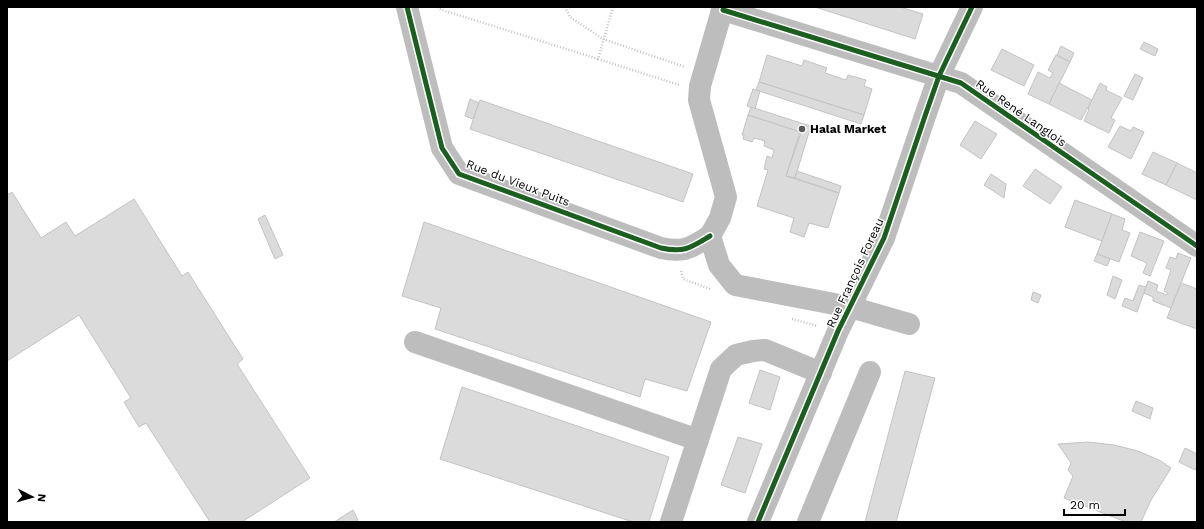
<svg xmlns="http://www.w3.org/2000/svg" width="1204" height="529" viewBox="0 0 1204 529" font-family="'Work Sans',sans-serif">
<rect width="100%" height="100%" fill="#fff"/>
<g fill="#dbdbdb" stroke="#c3c3c3">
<path d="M815 7H900L923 14 915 39Z"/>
<path d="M1144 42 1158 49 1155 56 1140 49Z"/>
<path d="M1061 46 1074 53 1070 62 1057 55Z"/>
<path d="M1002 49 1034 65 1024 86 991 70Z"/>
<path d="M767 55 802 66 804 60 827 68 825 73 846 80 848 75 866 80 864 86 872 89 864 115 759 82Z"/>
<path d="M1056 55 1070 62 1049 104 1028 94 1038 72 1050 78 1053 73 1048 70Z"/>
<path d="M1135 74 1143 78 1133 100 1124 96Z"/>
<path d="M759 82 864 115 861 124 756 90Z"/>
<path d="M1059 83 1092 100 1081 120 1049 104Z"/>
<path d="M1100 83 1107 87 1106 90 1122 98 1111 118 1115 120 1109 133 1084 121 1089 109 1088 108Z"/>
<path d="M753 89 760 91 755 109 747 106Z"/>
<path d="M470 99 479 103 473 119 465 116Z"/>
<path d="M480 100 693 174 683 202 470 129Z"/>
<path d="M751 107 804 124 800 132 748 115Z"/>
<path d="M748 115 800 132 786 176 839 193 828 228 809 223 804 237 790 232 794 218 757 206 768 170 764 169 767 156 772 158 774 150 764 146 765 141 754 138 752 142 743 139 744 135H742Z"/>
<path d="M975 121 997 134 981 159 960 145Z"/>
<path d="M804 124 811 126 795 178 786 176Z"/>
<path d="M1120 126 1131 131 1133 127 1144 132 1131 159 1108 147Z"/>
<path d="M1153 152 1177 163 1166 185 1142 174Z"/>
<path d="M1177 163 1197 173V200L1166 185Z"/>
<path d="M1035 169 1062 187 1050 204 1023 186Z"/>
<path d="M797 171 841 186 839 193 795 178Z"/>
<path d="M991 174 1006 184 1004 198 984 185Z"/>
<path d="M12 192 41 238 66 222 75 236 134 199 182 276 188 272 243 359 237 364 310 478 242 522H210L146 423 139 427 124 402 131 398 79 315 7 361V195Z"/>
<path d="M1075 200 1112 214 1102 241 1065 227Z"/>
<path d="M1112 214 1125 219 1122 230 1130 233 1119 262 1097 254Z"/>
<path d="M265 215 283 255 275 259 258 219Z"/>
<path d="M424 222 711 322 687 391 645 379 640 397 435 329 441 308 402 296Z"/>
<path d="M1140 232 1164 241 1150 276 1143 273 1147 263 1131 256Z"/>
<path d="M1178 253 1191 258 1171 308 1153 301V297L1144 293 1148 281 1158 285 1156 291 1167 295 1168 293 1164 291 1171 270 1166 268 1170 257 1176 259Z"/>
<path d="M1097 254 1110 259 1107 266 1094 261Z"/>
<path d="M1113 276 1122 280 1115 299 1107 295Z"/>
<path d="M1181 283 1197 289V329L1167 318Z"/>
<path d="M1139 285 1146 287 1137 312 1122 306 1125 298 1133 301Z"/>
<path d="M1033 292 1041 295 1038 303 1031 300Z"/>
<path d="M760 370 780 377 770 410 749 403Z"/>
<path d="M905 371 935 378 896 522H865Z"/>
<path d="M462 387 669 457 649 522H633L440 459Z"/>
<path d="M1136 401 1153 408 1150 419 1132 411Z"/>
<path d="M738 437 762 444 745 493 721 485Z"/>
<path d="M1088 442 1114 445 1138 451 1161 461 1171 468 1151 500 1141 522H1126L1064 498 1073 476 1068 470 1071 463 1058 444Z"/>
<path d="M1185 448 1197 454V465L1195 470 1179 462Z"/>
<path d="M353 510 358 520 355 522H334Z"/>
</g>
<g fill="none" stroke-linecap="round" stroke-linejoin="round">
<g stroke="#c2c2c2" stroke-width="2.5" stroke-dasharray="1 2" stroke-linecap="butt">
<path d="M438 7 439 9 598 59"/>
<path d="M565 7 570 17 603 39 685 67"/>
<path d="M613 7 598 59 679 85"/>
<path d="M681 271 683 279 710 289"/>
<path d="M792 319 818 326"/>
</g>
<g stroke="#bdbdbd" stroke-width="22">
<path d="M407 7 442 148 459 174 661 248C684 253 690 248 710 236"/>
<path d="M723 10 961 83 1197 246"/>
<path d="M710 236 720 218 726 197 699 100 700 86 723 7"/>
<path d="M710 236 719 265 735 285 850 307 909 324"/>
<path d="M415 342 698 440"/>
<path d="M671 522 721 369 736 355 753 351 765 350 821 373"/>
<path d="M758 522 838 331 884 238 925 116 939 76 972 7"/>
<path d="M808 522 870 372"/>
</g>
<g stroke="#fff" stroke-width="8">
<g id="cycleway">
<path d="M407 7 442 148 459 174 661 248C684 253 690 248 710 236"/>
<path d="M723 10 961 83 1197 246"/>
<path d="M758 522 838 331 884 238 925 116 939 76 972 7"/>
</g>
</g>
<use href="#cycleway" stroke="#1b5e20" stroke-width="5"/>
</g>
<circle fill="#595959" stroke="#fff" stroke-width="1.5" cx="802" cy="129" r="4"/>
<g text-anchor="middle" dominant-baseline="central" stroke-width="3" stroke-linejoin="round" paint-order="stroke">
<g font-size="12" fill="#000" stroke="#fff">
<text transform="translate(1021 113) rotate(35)">Rue René Langlois</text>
<text transform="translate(518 183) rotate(21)">Rue du Vieux Puits</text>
<text transform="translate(855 273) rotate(-65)">Rue François Foreau</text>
</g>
<g font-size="12" font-weight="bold" fill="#000" stroke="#fff" text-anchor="start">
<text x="810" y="129">Halal Market</text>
</g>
</g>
<rect width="1204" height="529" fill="none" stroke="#000000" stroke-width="16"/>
<g transform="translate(32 497) rotate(96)" stroke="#ffffff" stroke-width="3" paint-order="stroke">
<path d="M0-3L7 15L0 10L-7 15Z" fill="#000000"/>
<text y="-6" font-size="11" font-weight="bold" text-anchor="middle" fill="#000000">N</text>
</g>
<path d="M1064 509v6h61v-6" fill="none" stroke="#000000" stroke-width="2"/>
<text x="1070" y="509" font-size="12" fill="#000000" stroke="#ffffff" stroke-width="3" paint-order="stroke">20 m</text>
</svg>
